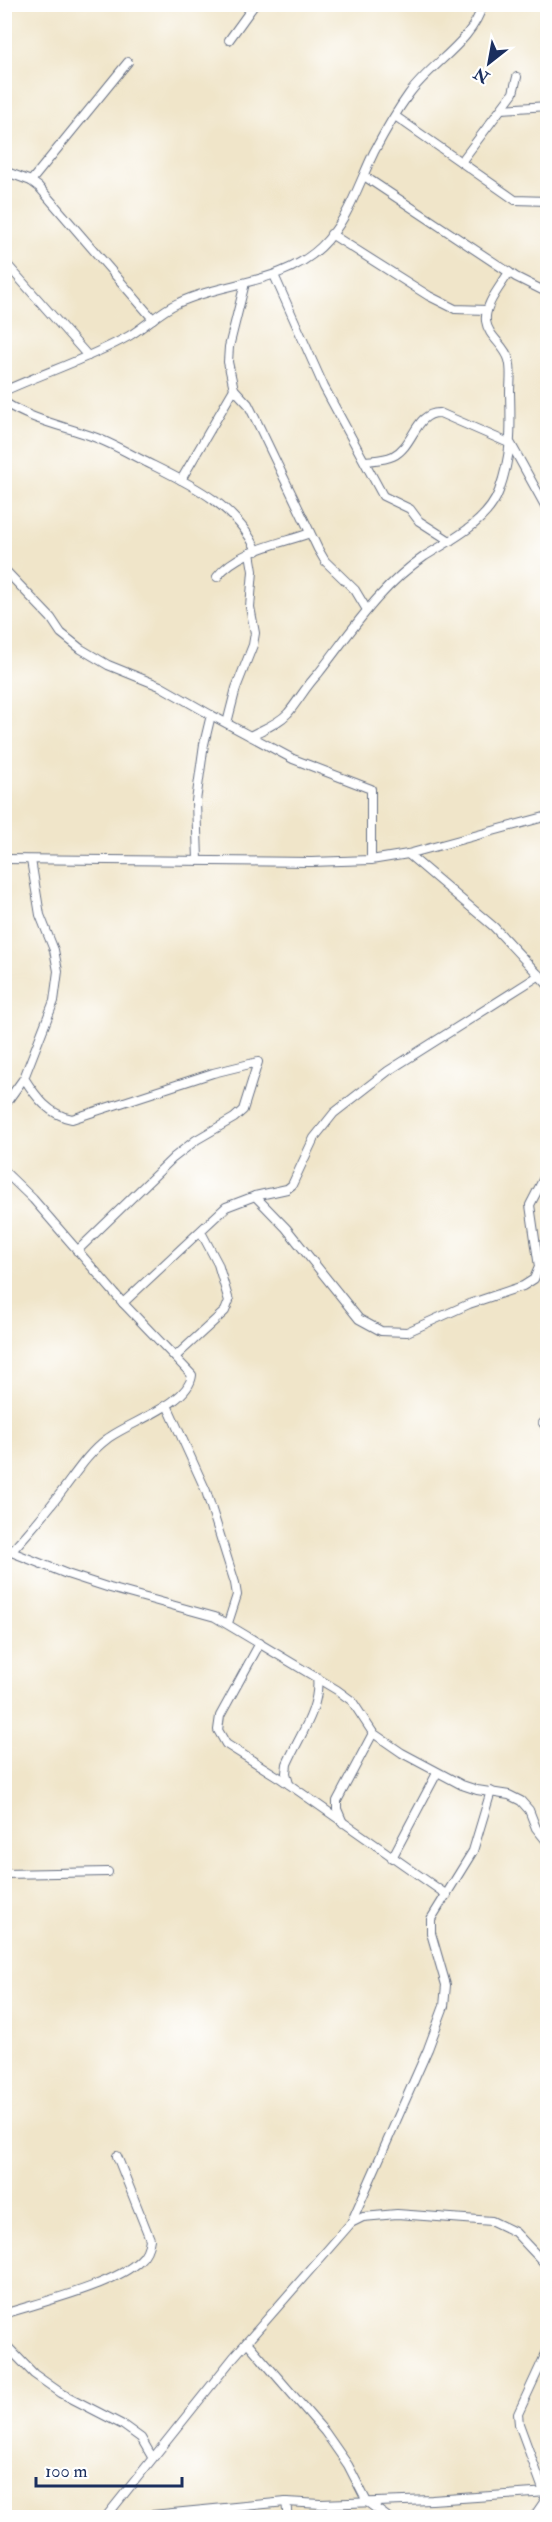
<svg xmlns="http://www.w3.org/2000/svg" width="552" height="2522" viewBox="0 0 552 2522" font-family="'IM FELL Double Pica',serif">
<rect width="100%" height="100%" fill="#fff"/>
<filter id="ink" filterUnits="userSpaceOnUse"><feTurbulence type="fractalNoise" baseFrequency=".0167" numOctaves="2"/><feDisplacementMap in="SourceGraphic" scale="12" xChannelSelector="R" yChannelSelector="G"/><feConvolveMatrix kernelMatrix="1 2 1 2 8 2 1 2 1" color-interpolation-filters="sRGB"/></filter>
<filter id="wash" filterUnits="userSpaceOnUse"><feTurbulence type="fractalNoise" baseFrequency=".008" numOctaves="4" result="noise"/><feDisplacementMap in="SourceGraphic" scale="24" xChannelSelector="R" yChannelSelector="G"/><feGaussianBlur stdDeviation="1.35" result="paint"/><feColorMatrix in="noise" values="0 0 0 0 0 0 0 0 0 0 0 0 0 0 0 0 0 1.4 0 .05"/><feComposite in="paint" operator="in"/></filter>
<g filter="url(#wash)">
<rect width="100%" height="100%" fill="#f0e5c9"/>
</g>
<g filter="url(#ink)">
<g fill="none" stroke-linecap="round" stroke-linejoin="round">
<g stroke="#666f83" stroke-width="10">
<g id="street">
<path d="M229 40 255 4"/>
<path d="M502 109 548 106"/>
<path d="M395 116 515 200 548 201"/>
<path d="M461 162 513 93 517 77"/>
<path d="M4 171 31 181 39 187 153 319"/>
<path d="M364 176 516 277 548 293"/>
<path d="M31 181 128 62"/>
<path d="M331 234 429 296 455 309 487 310"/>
<path d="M4 261 88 356"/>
<path d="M274 275 324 387 383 496 410 509 419 521 450 541"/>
<path d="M245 283 229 347 228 362 234 389 248 404 259 426 318 549 325 561 355 590 367 610"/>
<path d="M4 391C46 372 90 358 129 336 146 326 160 311 178 303 224 281 281 285 321 247 348 221 358 185 374 152 384 133 396 112 409 94 432 62 472 43 483 4"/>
<path d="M4 402C31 420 64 426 94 437 111 443 128 453 144 461 188 483 236 504 257 551"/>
<path d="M365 461C373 460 385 460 393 456 414 446 415 412 440 413L511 444 548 511"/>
<path d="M181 480 234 389"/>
<path d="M4 569 51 618 61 633 81 649 108 665 160 686 211 715 204 744 196 801 198 860"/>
<path d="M217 577C237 550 280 544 310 533"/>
<path d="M211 715 293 759 371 789V860"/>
<path d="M227 723 236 688 253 645 255 633 250 607 253 571 250 553"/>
<path d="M250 736C263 729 278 724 288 713 299 700 306 686 318 674 351 632 379 587 425 556 451 540 488 522 499 491 512 454 511 430 510 392 510 382 512 370 509 360 505 345 488 337 486 321 484 305 501 286 509 272"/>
<path d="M408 854 494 927 548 985"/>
<path d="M4 859 311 862 371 860 408 854 548 816"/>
<path d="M24 1078C36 1097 49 1115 72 1119L213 1073 258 1062 243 1110 234 1118 196 1140 173 1158 77 1251"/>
<path d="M4 1106 24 1078 54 1001 58 971 54 950 40 915 31 860"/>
<path d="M4 1171 33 1199 123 1303 192 1375C189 1404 129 1422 107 1439 87 1454 74 1476 59 1495 44 1515 28 1533 11 1552"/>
<path d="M255 1196 286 1228 359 1319 381 1331 407 1332 469 1304 523 1286 534 1279 539 1267 530 1205 548 1170"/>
<path d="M123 1303 226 1207 255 1196 287 1189 292 1185 314 1138 334 1113 388 1071 540 975"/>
<path d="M175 1357 225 1311 229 1301 218 1264 201 1232"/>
<path d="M167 1405 206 1491 235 1583 237 1595 228 1623"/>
<path d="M543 1423 548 1429"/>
<path d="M4 1549 67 1574 110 1588 215 1617 337 1690 352 1701 373 1733 402 1753 462 1785 477 1790 509 1795 521 1801 529 1810 536 1828 548 1843"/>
<path d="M260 1643 220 1716 218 1730 226 1744 280 1778 447 1895"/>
<path d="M289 1784 286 1773 287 1764C299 1736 321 1708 317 1677"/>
<path d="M343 1823 337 1809V1801L373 1733"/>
<path d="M392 1858 437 1773"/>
<path d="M4 1874 108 1872"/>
<path d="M351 2223 363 2217 397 2214 492 2221 515 2232 548 2267"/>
<path d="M4 2314C38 2303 117 2284 140 2260 147 2254 149 2247 150 2239L117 2156"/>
<path d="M247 2342 325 2432 348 2465 367 2502 389 2518"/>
<path d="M4 2343 34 2374 61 2393 123 2425 141 2438 152 2457"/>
<path d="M544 2492 519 2424 518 2414 548 2349"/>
<path d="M286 2502 288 2518"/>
<path d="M105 2518 233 2358 351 2223 428 2049 444 2006 446 1985 431 1933V1919L473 1851 491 1791"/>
<path d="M121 2518 286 2502 321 2504 432 2500 548 2492"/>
<path d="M533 2518 548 2496"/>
</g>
</g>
<use href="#street" stroke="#fff" stroke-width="8"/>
</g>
</g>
<rect width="552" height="2522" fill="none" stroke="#fff" stroke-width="24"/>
<g transform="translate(489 63) rotate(211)" stroke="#ffffff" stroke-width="4.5" paint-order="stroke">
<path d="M0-4.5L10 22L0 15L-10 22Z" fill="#1b2f5e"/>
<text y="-9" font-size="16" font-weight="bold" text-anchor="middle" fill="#1b2f5e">N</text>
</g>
<path d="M36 2477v9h146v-9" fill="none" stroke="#1b2f5e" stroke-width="3"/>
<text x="45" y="2477" font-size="18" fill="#1b2f5e" stroke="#ffffff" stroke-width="4.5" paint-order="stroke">100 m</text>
</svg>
